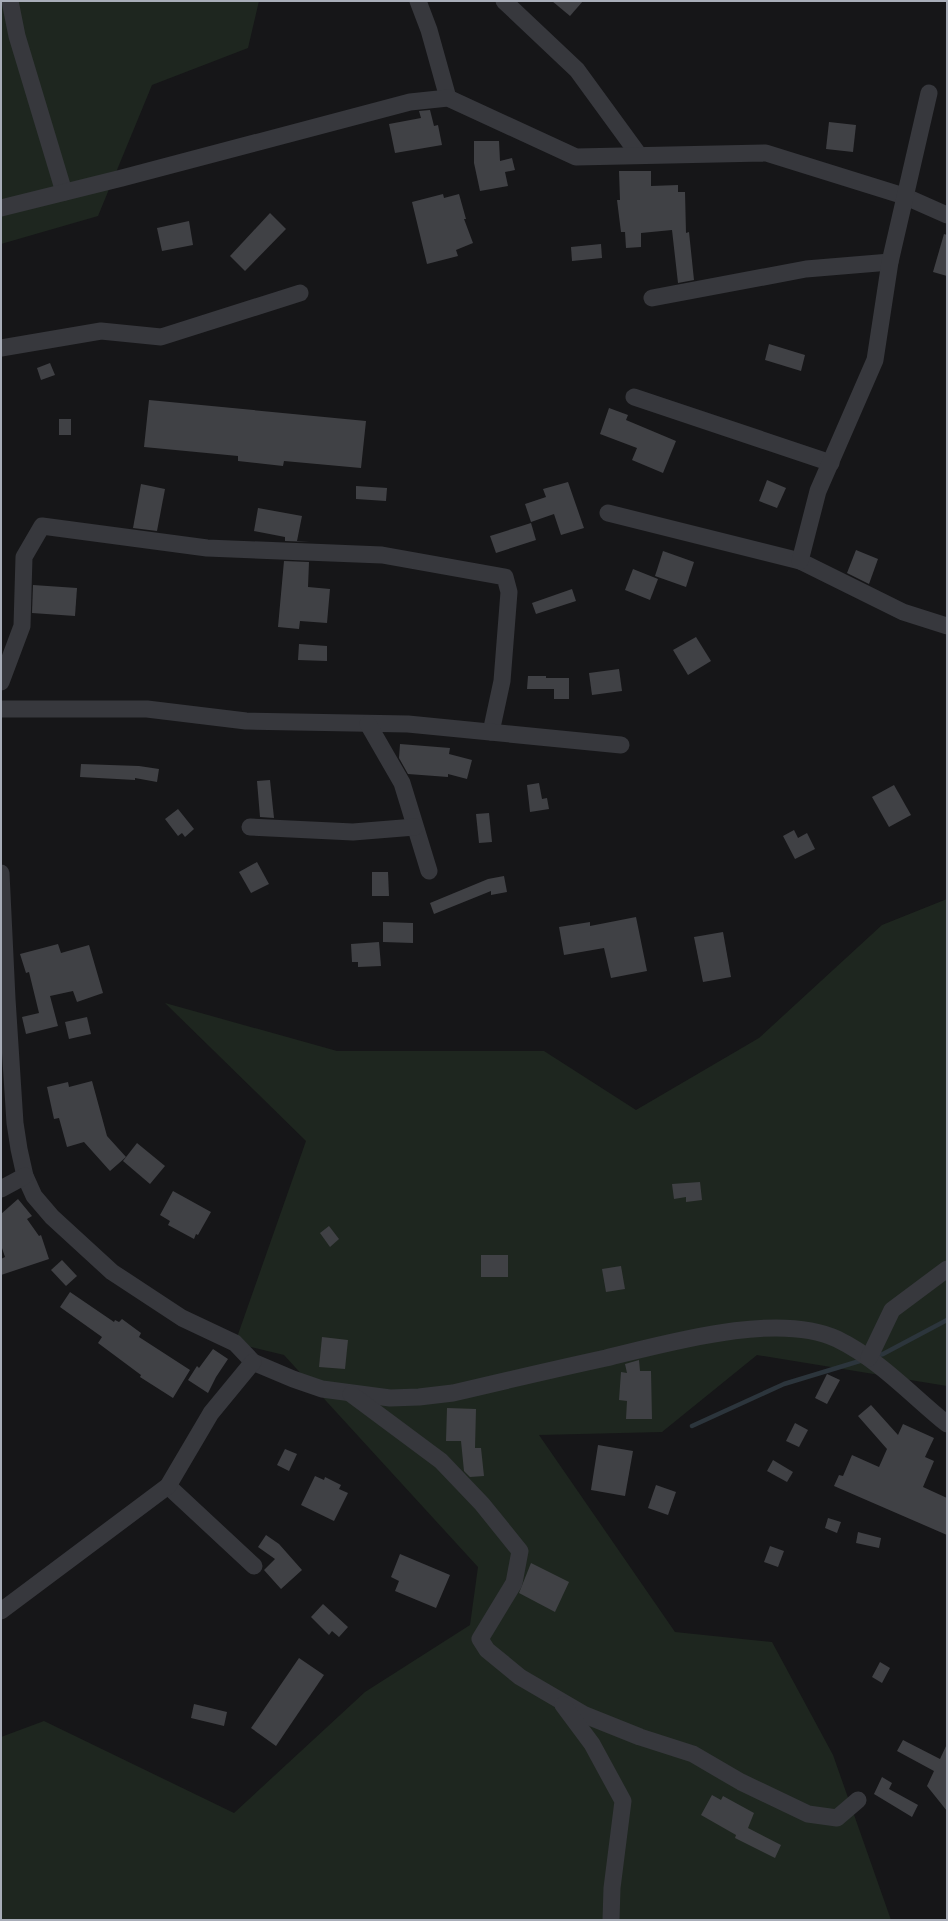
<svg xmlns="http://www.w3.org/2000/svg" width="948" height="1921" viewBox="0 0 948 1921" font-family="'Source Sans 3',sans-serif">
<rect width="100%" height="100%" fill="#161618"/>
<g fill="#1e261f">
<path d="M1 1H259L248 48 152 85 98 216 1 244Z"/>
<path d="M947 899V1386L757 1355 662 1432 539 1435 675 1632 772 1642 833 1755 891 1920H1V1737L44 1721 234 1813 365 1692 470 1625 478 1567 284 1355 235 1343 306 1141 165 1003 337 1051H544L636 1110 759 1038 882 925Z"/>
</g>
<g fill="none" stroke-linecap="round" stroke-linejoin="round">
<g stroke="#2c353c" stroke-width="4.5">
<path d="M875 1356 883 1354 947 1320"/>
<path d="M692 1426 784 1384 863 1360"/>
</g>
</g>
<g fill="#404145">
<path d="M552 1H583L570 16Z"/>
<path d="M430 110 434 126 438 125 442 145 395 153 389 124 421 118 419 111Z"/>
<path d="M829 122 856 125 853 152 826 149Z"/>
<path d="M474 141H499L500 161 512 158 515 170 505 172 508 186 480 191 474 163Z"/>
<path d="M619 171H651V186L678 185V192H685L686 233 689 232 694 280 678 283 672 230 641 233V247L626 248 625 232H621L617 200H620Z"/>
<path d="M443 194 444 198 459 194 466 219H464L473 243 456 250 458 256 427 264 412 202Z"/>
<path d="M270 213 286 229 245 271 230 256Z"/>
<path d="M189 221 193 245 162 251 157 228Z"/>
<path d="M944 234 947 235V276L933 272Z"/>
<path d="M601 244 602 258 572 261 571 247Z"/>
<path d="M769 344 805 355 801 371 765 360Z"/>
<path d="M50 363 55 375 41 380 37 368Z"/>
<path d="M149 400 366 421 361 468 284 461 283 466 238 461V456L144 447Z"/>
<path d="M609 408 628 415 626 420 676 441 663 473 632 460 637 448 600 434Z"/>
<rect x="59" y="419" width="12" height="16"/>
<path d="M767 480 786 488 777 508 759 501Z"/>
<path d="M568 482 584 528 561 535 554 514 531 522 525 504 546 497 543 489Z"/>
<path d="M141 484 165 489 157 531 133 528Z"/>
<path d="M356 486 387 488 386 501 356 499Z"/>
<path d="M258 508 302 516 297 541 310 542 285 541V537L254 531Z"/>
<path d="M531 523 536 540 496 553 490 536Z"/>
<path d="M856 550 878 559 869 584 847 573Z"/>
<path d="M663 551 694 562 686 587 655 576Z"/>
<path d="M284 561 309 562 308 587 330 589 327 623 300 621 299 629 278 627Z"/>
<path d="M633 569 658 579 650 600 625 590Z"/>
<path d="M33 585 77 588 75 616 32 613Z"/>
<path d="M572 589 576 601 536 614 532 603Z"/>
<path d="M696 637 711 661 688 675 673 650Z"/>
<path d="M299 644 327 646V661L298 660Z"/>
<path d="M619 669 622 691 592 695 589 673Z"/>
<path d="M528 676H546V678H569V699H554V689H527Z"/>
<path d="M400 744 450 748 449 754 472 760 467 779 448 774V777L408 774 399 758Z"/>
<path d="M81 764 139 766 159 769 157 782 135 778V780L80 777Z"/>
<path d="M270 780 274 818 260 817 257 781Z"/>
<path d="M539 783 542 799 547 798 549 809 530 812 527 785Z"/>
<path d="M894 785 911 815 889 827 872 797Z"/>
<path d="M178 809 194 829 185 837 182 833 178 836 165 819Z"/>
<path d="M489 813 492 842 479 843 476 814Z"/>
<path d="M794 830 798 838 807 833 815 849 795 859 783 836Z"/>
<path d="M257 862 269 884 251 893 239 872Z"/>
<path d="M372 872H388L389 896H372Z"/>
<path d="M504 876 507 892 491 895V891L434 914 430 903 488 879Z"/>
<path d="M636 917 647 971 611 978 604 948 564 955 559 927 590 922V926Z"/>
<path d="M383 922 413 923V943L383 942Z"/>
<path d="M723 932 731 977 703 982 694 937Z"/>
<path d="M379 942 381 966 358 967V962H352L351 944Z"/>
<path d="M58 944 61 953 89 945 103 993 77 1002 73 991 50 996 58 1026 26 1034 22 1017 39 1013 29 972 26 973 20 954Z"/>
<path d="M87 1017 91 1034 69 1039 65 1022Z"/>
<path d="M92 1081 107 1136 126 1157 110 1171 84 1142 67 1147 59 1118 54 1119 47 1087 68 1082 69 1087Z"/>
<path d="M137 1143 165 1166 150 1184 123 1161Z"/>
<path d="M700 1182 702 1200 686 1202V1197L674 1199 672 1184Z"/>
<path d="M173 1191 211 1212 198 1235 196 1234 194 1239 168 1225 170 1221 160 1215Z"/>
<path d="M18 1199 32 1216 27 1219 39 1236 41 1235 49 1259 1 1275V1259L5 1257 1 1245V1214Z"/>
<path d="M329 1226 339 1239 330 1247 320 1233Z"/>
<rect x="481" y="1255" width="27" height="22"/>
<path d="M62 1260 77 1276 66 1286 51 1270Z"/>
<path d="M621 1266 625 1289 606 1292 602 1269Z"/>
<path d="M70 1292 114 1322 115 1320 119 1322 122 1319 141 1333 139 1337 190 1370 173 1398 140 1377 141 1375 98 1343 102 1337 60 1307Z"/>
<path d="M322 1337 348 1340 345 1369 319 1367Z"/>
<path d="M213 1349 228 1359 216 1377 208 1393 188 1380 197 1366 199 1368Z"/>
<path d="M639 1360 640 1371H651L652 1419H626L627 1401 619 1400 621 1372 627 1373 625 1364Z"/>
<path d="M827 1374 840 1380 827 1404 815 1398Z"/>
<path d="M871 1405 898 1435 903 1424 934 1438 925 1457 934 1461 923 1487 947 1498V1535L834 1486 839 1475 843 1476 852 1455 879 1467 887 1449 858 1416Z"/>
<path d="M447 1408 476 1409 475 1448H481L484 1476 470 1477 464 1471 461 1441H446Z"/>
<path d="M795 1423 808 1430 799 1447 786 1441Z"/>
<path d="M598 1445 633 1451 625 1496 591 1490Z"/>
<path d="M285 1449 297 1454 289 1471 277 1465Z"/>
<path d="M773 1460 793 1472 787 1482 767 1471Z"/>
<path d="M315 1476 324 1480 325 1477 341 1485 339 1489 348 1493 334 1521 301 1505Z"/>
<path d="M656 1485 676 1492 668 1515 648 1508Z"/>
<path d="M828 1518 841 1522 837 1533 825 1528Z"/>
<path d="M858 1532 881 1538 879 1548 856 1543Z"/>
<path d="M266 1535 279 1544 302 1570 281 1589 264 1570 275 1559 258 1547Z"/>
<path d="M770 1546 784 1551 778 1567 764 1562Z"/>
<path d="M400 1554 450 1575 436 1608 395 1591 399 1581 391 1577Z"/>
<path d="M531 1563 569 1582 555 1612 519 1593Z"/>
<path d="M323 1604 348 1627 339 1637 332 1631 329 1635 311 1617Z"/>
<path d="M299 1658 324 1675 276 1746 251 1728Z"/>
<path d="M880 1662 890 1668 882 1683 872 1677Z"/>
<path d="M194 1704 227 1712 224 1726 191 1718Z"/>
<path d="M903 1740 940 1759 947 1744V1811L927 1786 934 1771 897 1751Z"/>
<path d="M882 1777 892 1783 889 1789 918 1805 912 1817 874 1794Z"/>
<path d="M712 1795 721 1800 723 1796 754 1813 748 1828 781 1845 775 1858 735 1838 736 1835 701 1815Z"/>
</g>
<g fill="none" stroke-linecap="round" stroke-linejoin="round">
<g stroke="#37383d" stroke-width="17">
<path d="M10 1 17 36 64 192"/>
<path d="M418 1 429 30 448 98"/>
<path d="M504 1 577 70 639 155"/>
<path d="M1 208 122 178 410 102 448 98 576 157 766 153 904 196 947 215"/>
<path d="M652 298 806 269 890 262"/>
<path d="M1 348 101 331 161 337 300 293"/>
<path d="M634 397 831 463"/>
<path d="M608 513 800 561 903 612 947 626"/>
<path d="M800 561 818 491 875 360 890 262 929 93"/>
<path d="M1 682 22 626 24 557 42 526 207 548 382 555 505 577 509 592 502 681 491 732"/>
<path d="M1 709H147L246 721 408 724 621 745"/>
<path d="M368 724 402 783 429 871"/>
<path d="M250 827 353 832 415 827"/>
<path d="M1 873 7 999 15 1123 19 1149 25 1176 34 1196 52 1217 112 1272 182 1318 235 1343 253 1362 293 1379 322 1389 390 1398 419 1397 453 1393C504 1381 555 1369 606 1358 668 1343 778 1311 837 1339 880 1360 911 1395 947 1424"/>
<path d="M1 1189 25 1176"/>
<path d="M869 1358 892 1310 947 1269"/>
<path d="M351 1394 441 1461 482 1504 520 1551 514 1583 480 1639 487 1650 520 1677 585 1715 640 1737 693 1754 741 1782 808 1814 837 1818 858 1800"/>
<path d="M168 1486 254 1566"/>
<path d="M1 1611 168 1486 211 1413 253 1362"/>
<path d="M563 1705 592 1744 623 1801 612 1888 611 1920"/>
</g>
</g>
<rect width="948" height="1921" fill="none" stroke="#a8adb8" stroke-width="4"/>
</svg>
